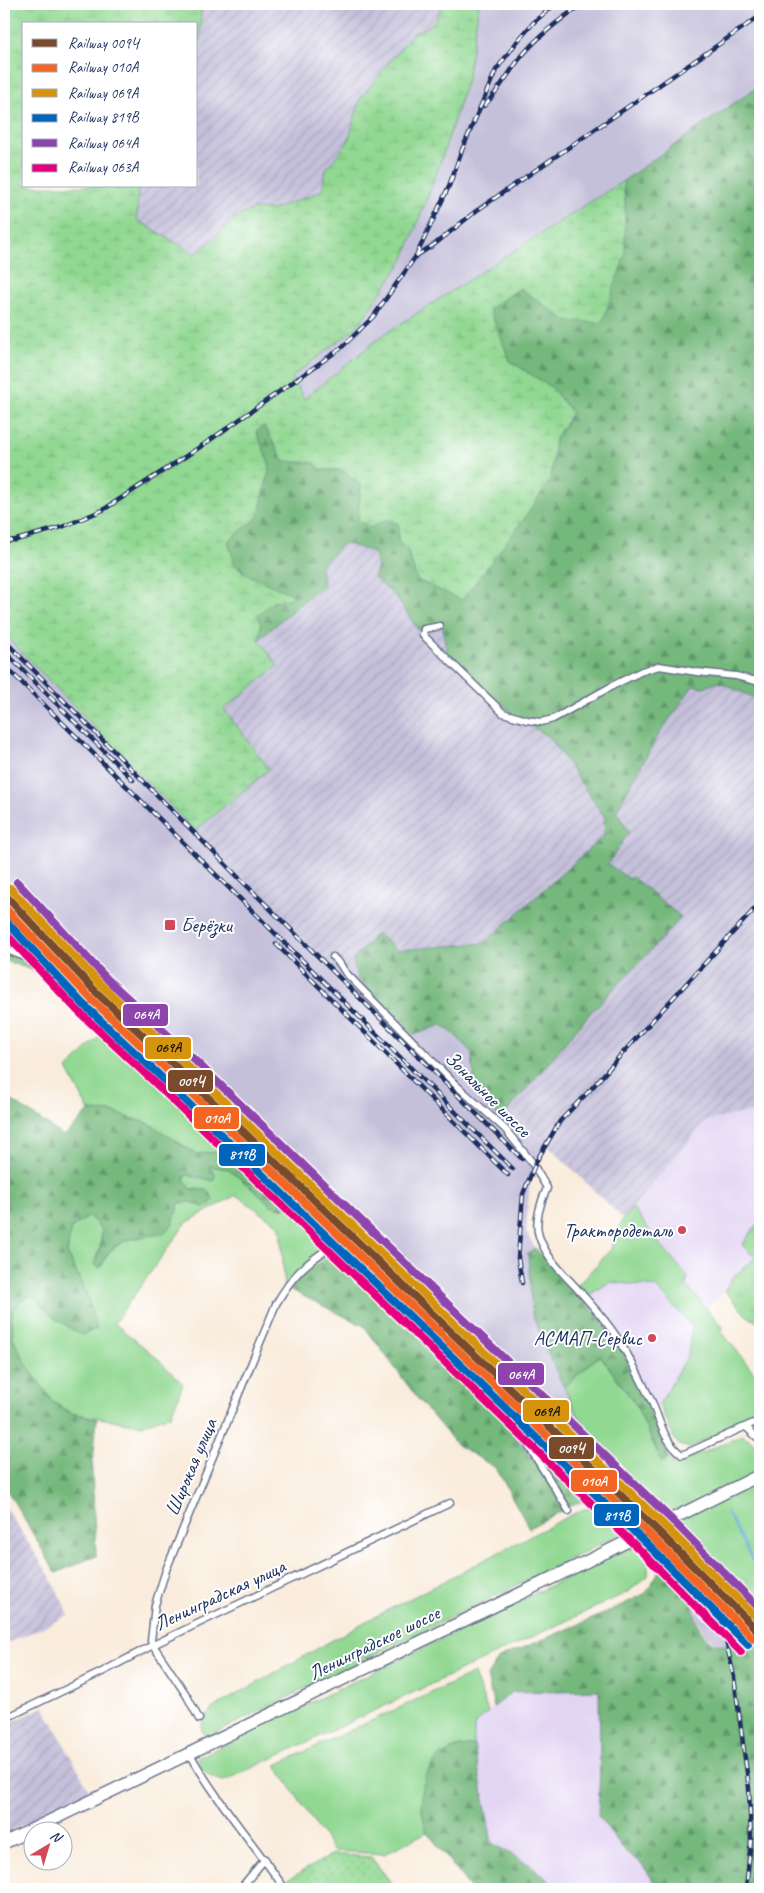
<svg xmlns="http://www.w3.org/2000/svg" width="764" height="1893" viewBox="0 0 764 1893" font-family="Caveat,sans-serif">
<defs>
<pattern id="industrial-furrows" width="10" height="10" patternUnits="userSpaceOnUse" patternTransform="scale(1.25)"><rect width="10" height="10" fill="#c5c0da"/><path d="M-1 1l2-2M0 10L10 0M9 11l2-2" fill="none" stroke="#a9a5be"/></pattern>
<pattern id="forest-firs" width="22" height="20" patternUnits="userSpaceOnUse" patternTransform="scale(1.25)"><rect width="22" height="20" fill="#74b87c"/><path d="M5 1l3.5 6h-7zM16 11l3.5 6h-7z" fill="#5e9669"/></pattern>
<pattern id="wetland-marsh" width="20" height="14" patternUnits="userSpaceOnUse" patternTransform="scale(1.25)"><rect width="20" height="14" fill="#91d892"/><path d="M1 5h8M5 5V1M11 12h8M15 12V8" fill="none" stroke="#7cba80"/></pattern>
<pattern id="park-tufts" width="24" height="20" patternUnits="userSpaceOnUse" patternTransform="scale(1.25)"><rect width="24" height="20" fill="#91d892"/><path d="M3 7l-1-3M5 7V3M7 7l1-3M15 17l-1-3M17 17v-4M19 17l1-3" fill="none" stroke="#7cba80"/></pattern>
<pattern id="garden-dots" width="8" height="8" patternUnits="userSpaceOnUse" patternTransform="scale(1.25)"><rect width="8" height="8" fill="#91d892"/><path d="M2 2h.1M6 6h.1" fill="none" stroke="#7cba80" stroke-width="1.8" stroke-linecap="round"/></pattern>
</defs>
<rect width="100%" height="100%" fill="#fff"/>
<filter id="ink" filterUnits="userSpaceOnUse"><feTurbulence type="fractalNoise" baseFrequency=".02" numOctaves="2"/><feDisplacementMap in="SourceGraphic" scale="10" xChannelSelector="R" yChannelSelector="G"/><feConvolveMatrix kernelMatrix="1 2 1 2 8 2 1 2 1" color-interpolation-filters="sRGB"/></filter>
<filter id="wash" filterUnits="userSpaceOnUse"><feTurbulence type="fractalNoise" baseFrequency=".0096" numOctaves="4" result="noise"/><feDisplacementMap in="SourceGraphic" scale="20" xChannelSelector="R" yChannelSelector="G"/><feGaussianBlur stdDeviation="1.12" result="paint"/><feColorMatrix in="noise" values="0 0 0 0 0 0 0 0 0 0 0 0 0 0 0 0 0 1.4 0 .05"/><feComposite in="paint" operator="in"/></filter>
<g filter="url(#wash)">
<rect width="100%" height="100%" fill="#f9ecdc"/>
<g fill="#e2d4f3">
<path d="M754 1111 760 1115V1220L742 1245 756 1258 732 1278 725 1291 707 1308 686 1285 688 1276 661 1246 633 1208 706 1121Z"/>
<path d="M610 1282 656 1287 692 1326 688 1355 659 1405 650 1411 622 1349 584 1298Z"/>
<path d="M599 1690 600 1765 598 1816 627 1853 642 1864 659 1889H556L532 1866 491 1843 474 1745V1725L490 1710 512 1692Z"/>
</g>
<g fill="url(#industrial-furrows)">
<path d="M201 4H443L438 14 426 30 414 32 360 99 348 142 326 169 322 191 272 210 253 209 195 254 137 220 138 186H196V46L200 41Z"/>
<path d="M344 543 373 552 377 567 375 578 396 597 418 630 442 623 514 715 551 739 605 818 604 836 484 943 396 950 339 976 296 935 195 831 269 769 224 709 278 666 259 639 323 586 321 565Z"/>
<path d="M719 682 760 701V1115L754 1111 706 1121 623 1219 510 1108 590 1013 642 960 629 879 608 864 629 832 616 811 659 734 693 686 704 687Z"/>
<path d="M4 1505 50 1576 69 1615 4 1645Z"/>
<path d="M44 1707 90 1792 4 1834V1726Z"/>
</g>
<g fill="#c5c0da">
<path d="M479 4H760V85L623 181 383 335 304 399 292 377 318 358 442 158 468 76Z"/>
<path d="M4 634 157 793 339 975 353 960 358 980 453 1033 472 1053V1074L501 1118 510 1108 547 1145 530 1179 526 1232 535 1248 528 1254 532 1313 546 1350 577 1413 603 1451 635 1486 760 1607V1644H717L705 1635 663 1550 654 1552 616 1511 598 1497 609 1486 554 1437 539 1447 529 1457 494 1403 468 1374 336 1253 288 1200 223 1138 52 976 4 952Z"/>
</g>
<g fill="#91d892" stroke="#568478">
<path d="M108 1028 223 1138 222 1146 218 1152 196 1154 150 1124 112 1112 89 1111 67 1069Z"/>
<path d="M208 1166 228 1169 255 1190 271 1205 284 1209 288 1200 336 1253 299 1279 291 1290 285 1288 280 1226 236 1195 186 1223 114 1323 156 1357 183 1384 171 1415 141 1425 70 1413 52 1401 26 1364 13 1338 12 1310 21 1300 31 1296 36 1299 53 1317 96 1329 76 1271 67 1253 71 1228 89 1216 102 1231 100 1248 94 1263 100 1268 109 1252 124 1241 142 1237 173 1223 179 1203 192 1202 205 1208 198 1188 190 1189 184 1179 186 1174 198 1179Z"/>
<path d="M633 1208 661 1246 688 1276 686 1285 723 1327 722 1332 760 1380V1412L690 1448 679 1445 674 1438 659 1405 688 1355 692 1326 656 1287 610 1282 584 1298 575 1288 611 1249 615 1236 623 1219Z"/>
<path d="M600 1355 636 1405 662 1463 669 1458 673 1464 688 1459 743 1435 760 1447V1607L635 1486 603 1452 577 1413 564 1387Z"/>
<path d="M593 1508C607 1511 615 1522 623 1533L209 1736 203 1734C199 1723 206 1716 213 1708L359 1625 571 1515 584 1509Z"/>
<path d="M636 1544C643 1554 650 1563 648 1576L628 1592 224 1781C207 1777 205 1773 197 1758Z"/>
<path d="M474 1673 488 1712 474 1725V1745L450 1751 424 1823 427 1832 384 1854 333 1851 276 1765Z"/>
</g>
<g fill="url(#forest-firs)" stroke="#48746d">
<path d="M760 85V696L757 699 719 682 704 687 693 686 659 734 616 811 629 832 608 864 629 879 632 877 681 917 642 960 590 1013 501 1119C477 1093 473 1089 472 1053L453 1033 441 1025 414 1035 358 980 353 960 377 933 396 950 484 943 604 836 605 818 551 739 514 715 447 654 442 623 418 630 396 597 375 578 377 567 373 552 344 543 321 565 323 585 259 639 261 625 258 615 272 602 285 600 293 595 247 575 235 565 227 541 258 517 270 466 256 431 264 426 284 461 315 463 323 470H342L361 485 387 519 399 525 398 541 408 551 417 580 551 479 555 439 572 414 552 388 510 361 489 309 520 288 567 321 625 204 623 181Z"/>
<path d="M4 952 29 961 52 976 4 961Z"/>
<path d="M4 1095 64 1136 89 1111 112 1112 150 1124 196 1154 218 1152 222 1146 223 1138 288 1200 284 1209 271 1205 255 1190 228 1169 209 1166 215 1175 213 1181 186 1174 184 1179 190 1189 207 1190 214 1200 205 1208 192 1202 179 1203 173 1223 164 1234C146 1236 120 1237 108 1253 105 1258 103 1263 100 1268L94 1264 100 1248 102 1231 89 1216 71 1228 67 1253 87 1295 97 1329 81 1335 53 1317 36 1299 31 1296 21 1300 12 1310 13 1338 26 1364 52 1401 70 1413 97 1419 92 1470 96 1556 56 1573 4 1485Z"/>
<path d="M535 1248 555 1270 584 1298 622 1349 650 1411 669 1458 662 1463 636 1405 600 1355 564 1387 547 1351 532 1313 528 1254Z"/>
<path d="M336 1253 468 1374 494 1403 529 1457 554 1437 609 1487 593 1501 576 1503 529 1528 496 1468 457 1445 418 1399 364 1326 291 1290 299 1279Z"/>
<path d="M663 1550C701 1560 681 1631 716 1644 723 1646 750 1644 759 1644L760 1645V1889H659L642 1864 627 1853 598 1816 600 1765 599 1690 512 1692 494 1707 487 1677 499 1658 606 1613 646 1593 658 1573V1562L654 1552Z"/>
<path d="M474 1745 492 1843 532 1866 558 1889H471L427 1832C417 1804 419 1764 451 1750 458 1747 467 1746 474 1745Z"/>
</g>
<path fill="url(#wetland-marsh)" stroke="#568478" d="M4 4H201L200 41 196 46V24H24V186H138L137 220 195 254 215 238 235 218 253 209 272 210 322 191 326 169 348 142 360 99 414 32C431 29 436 20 443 4H479L468 76 442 158 404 259 357 327 292 377 304 399 383 335 623 181 625 204V255L602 323 567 321 520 288 489 309 510 361 552 388 572 413 555 439 551 479 524 519 462 600 417 580 408 551 398 541 399 525 387 519 370 528 358 520 361 485 342 470H322L315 463 284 461 264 426 256 431 270 466 258 517 228 541 235 565 247 575 294 595 285 600 272 602 258 615 261 625 259 639 278 666 224 709 269 769 195 831 4 634Z"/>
<path fill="url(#park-tufts)" stroke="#568478" d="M760 1220V1324L746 1315 725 1291 732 1278 755 1258 742 1245Z"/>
<path fill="url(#garden-dots)" stroke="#568478" d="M333 1854 371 1857 396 1889H271Z"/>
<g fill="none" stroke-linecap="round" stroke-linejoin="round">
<path stroke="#69abdd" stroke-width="2.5" d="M727 1512 760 1574"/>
</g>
</g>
<g filter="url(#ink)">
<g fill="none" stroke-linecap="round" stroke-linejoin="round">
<g stroke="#69718a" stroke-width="9">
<g id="street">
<path d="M440 626 424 629 423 635 503 713 527 720 541 722 553 719 612 686 642 671 659 666 697 672 736 676 760 682"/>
<path d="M4 949 30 959 50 971 225 1133 275 1181 335 1244 471 1371 499 1401 524 1439 569 1511"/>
<path d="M333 957 340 964 345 972 456 1085 505 1129 531 1161 547 1188C541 1201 534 1222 539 1236 546 1259 567 1277 582 1294 597 1311 613 1329 624 1349 634 1365 642 1383 651 1400 660 1420 663 1441 682 1455L760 1420"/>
<path d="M746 1427 760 1440"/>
<path d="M4 1719 102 1672 153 1645 450 1503"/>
<path d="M199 1719 187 1696 153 1645 151 1641 155 1605 166 1570 276 1304C293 1274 306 1263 335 1244"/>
<path d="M190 1754C217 1802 254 1844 285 1889"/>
<path d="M240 1889 265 1859"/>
</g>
</g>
<g stroke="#69718a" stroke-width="14">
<path id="highway" d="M4 1843 606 1552"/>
</g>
<use href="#street" stroke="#fff" stroke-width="6"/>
<use href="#highway" stroke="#fff" stroke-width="11"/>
<g stroke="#1b2f5e" stroke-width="4.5">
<g id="rail">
<path d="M484 106C499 91 508 73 521 57 539 35 560 19 583 4"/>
<path d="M416 256 435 244 476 211 760 16"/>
<path d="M4 541 16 540 62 527 103 510 203 445 340 349 373 317 416 256 449 186 462 150 496 70 516 43 534 22 555 4"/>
<path d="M4 640 237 876 522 1159"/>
<path d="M4 651 133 780"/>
<path d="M4 665 513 1169"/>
<path d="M4 886 100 986 707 1571 760 1625"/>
<path d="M4 903 92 994 411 1300 509 1391"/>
<path d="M276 944 508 1175"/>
<path d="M522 1283 518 1258 523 1194 537 1160 560 1121 591 1089 619 1057 760 903"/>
<path d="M677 1552 704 1583 714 1605 726 1641 734 1677 749 1788 751 1840 746 1889"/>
</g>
</g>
<use href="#rail" stroke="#fff" stroke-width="2.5" stroke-dasharray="8" stroke-linecap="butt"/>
<g stroke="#69718a" stroke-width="14" stroke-linecap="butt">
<path id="highway-bridge" d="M606 1552 760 1475"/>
</g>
<use href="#highway-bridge" stroke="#fff" stroke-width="11"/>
<g stroke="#fff" stroke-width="11">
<path id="rail-1" d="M4 894 96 992 169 1060 662 1535 760 1633"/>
</g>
<g stroke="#fff" stroke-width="11">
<path id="rail-2" d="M4 907 90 998 163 1066 656 1541 754 1639"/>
</g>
<g stroke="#fff" stroke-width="11">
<path id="rail-3" d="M10 888 102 986 175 1054 668 1529 760 1621"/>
</g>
<g stroke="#fff" stroke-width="11">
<path id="rail-4" d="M4 919 83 1004 157 1073 650 1547 748 1645"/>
</g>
<g stroke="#fff" stroke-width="11">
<path id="rail-5" d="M17 882 108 980 181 1047 674 1522 760 1609"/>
</g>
<g stroke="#fff" stroke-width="11">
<path id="rail-6" d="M4 932 77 1010 151 1079 644 1554 741 1652"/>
</g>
<use href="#rail-1" stroke="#7a4b2a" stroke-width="8"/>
<use href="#rail-2" stroke="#f26522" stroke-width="8"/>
<use href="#rail-3" stroke="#d6940e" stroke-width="8"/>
<use href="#rail-4" stroke="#0065bd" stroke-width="8"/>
<use href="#rail-5" stroke="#8e44ad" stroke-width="8"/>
<use href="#rail-6" stroke="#e5007d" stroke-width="8"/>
</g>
</g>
<g fill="#d1495b" stroke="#fff" stroke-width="2">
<rect x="164" y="919" width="12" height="12" rx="2.5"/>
<circle cx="682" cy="1230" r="5"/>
<circle cx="652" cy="1338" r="5"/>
</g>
<g text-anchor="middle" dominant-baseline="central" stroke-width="4" stroke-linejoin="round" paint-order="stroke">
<g font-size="20" fill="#1b2f5e" stroke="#fff" text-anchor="end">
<text x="181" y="925" text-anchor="start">Берёзки</text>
<text x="672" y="1230">Трактородеталь</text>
<text x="642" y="1338">АСМАП-Сервис</text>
</g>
<g font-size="20" fill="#1b2f5e" stroke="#fff">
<text transform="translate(488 1094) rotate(45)">Зональное шоссе</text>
<text transform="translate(191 1467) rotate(-67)">Широкая улица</text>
<text transform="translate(220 1595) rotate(-25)">Ленинградская улица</text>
<text transform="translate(374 1643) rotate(-26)">Ленинградское шоссе</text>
</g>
</g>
<g stroke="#fff" stroke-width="2">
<rect x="122" y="1003" width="47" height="24" rx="5" fill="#8e44ad"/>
<rect x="144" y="1036" width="48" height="24" rx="5" fill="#d6940e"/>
<rect x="167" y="1069" width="47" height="24" rx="5" fill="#7a4b2a"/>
<rect x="193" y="1106" width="47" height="24" rx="5" fill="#f26522"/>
<rect x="218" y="1143" width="48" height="24" rx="5" fill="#0065bd"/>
<rect x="497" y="1362" width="48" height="24" rx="5" fill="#8e44ad"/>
<rect x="522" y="1399" width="48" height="24" rx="5" fill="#d6940e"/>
<rect x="548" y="1436" width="47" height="24" rx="5" fill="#7a4b2a"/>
<rect x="570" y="1469" width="48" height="24" rx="5" fill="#f26522"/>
<rect x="593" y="1503" width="47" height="24" rx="5" fill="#0065bd"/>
</g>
<g font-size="14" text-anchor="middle" font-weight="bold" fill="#fff">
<text x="146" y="1019">064А</text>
<text x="191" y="1086">009Ч</text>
<text x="217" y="1123">010А</text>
<text x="242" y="1159">819В</text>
<text x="521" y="1379">064А</text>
<text x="571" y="1453">009Ч</text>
<text x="594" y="1486">010А</text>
<text x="617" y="1520">819В</text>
</g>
<g font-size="14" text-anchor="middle" font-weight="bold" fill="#111">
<text x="168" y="1052">069А</text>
<text x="546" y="1416">069А</text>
</g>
<rect width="764" height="1893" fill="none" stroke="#fff" stroke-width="20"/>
<rect x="22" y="22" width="175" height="165" fill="#ffffff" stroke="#a4acbf"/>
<rect x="32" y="39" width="25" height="8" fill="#7a4b2a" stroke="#a4acbf"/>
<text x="68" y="48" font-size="15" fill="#1b2f5e">Railway 009Ч</text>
<rect x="32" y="64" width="25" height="8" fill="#f26522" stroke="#a4acbf"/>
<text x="68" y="72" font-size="15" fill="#1b2f5e">Railway 010А</text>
<rect x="32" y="89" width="25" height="8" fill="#d6940e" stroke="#a4acbf"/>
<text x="68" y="98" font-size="15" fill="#1b2f5e">Railway 069А</text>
<rect x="32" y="114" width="25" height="8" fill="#0065bd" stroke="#a4acbf"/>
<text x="68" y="122" font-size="15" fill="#1b2f5e">Railway 819В</text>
<rect x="32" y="139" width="25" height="8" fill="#8e44ad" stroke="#a4acbf"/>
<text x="68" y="148" font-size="15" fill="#1b2f5e">Railway 064А</text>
<rect x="32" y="164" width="25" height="8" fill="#e5007d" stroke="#a4acbf"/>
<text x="68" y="172" font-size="15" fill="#1b2f5e">Railway 063А</text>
<g transform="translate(48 1846) rotate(38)"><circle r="24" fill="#ffffff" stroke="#a4acbf"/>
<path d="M0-4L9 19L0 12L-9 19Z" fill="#d1495b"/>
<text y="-8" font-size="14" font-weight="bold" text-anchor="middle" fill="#1b2f5e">N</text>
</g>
</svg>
